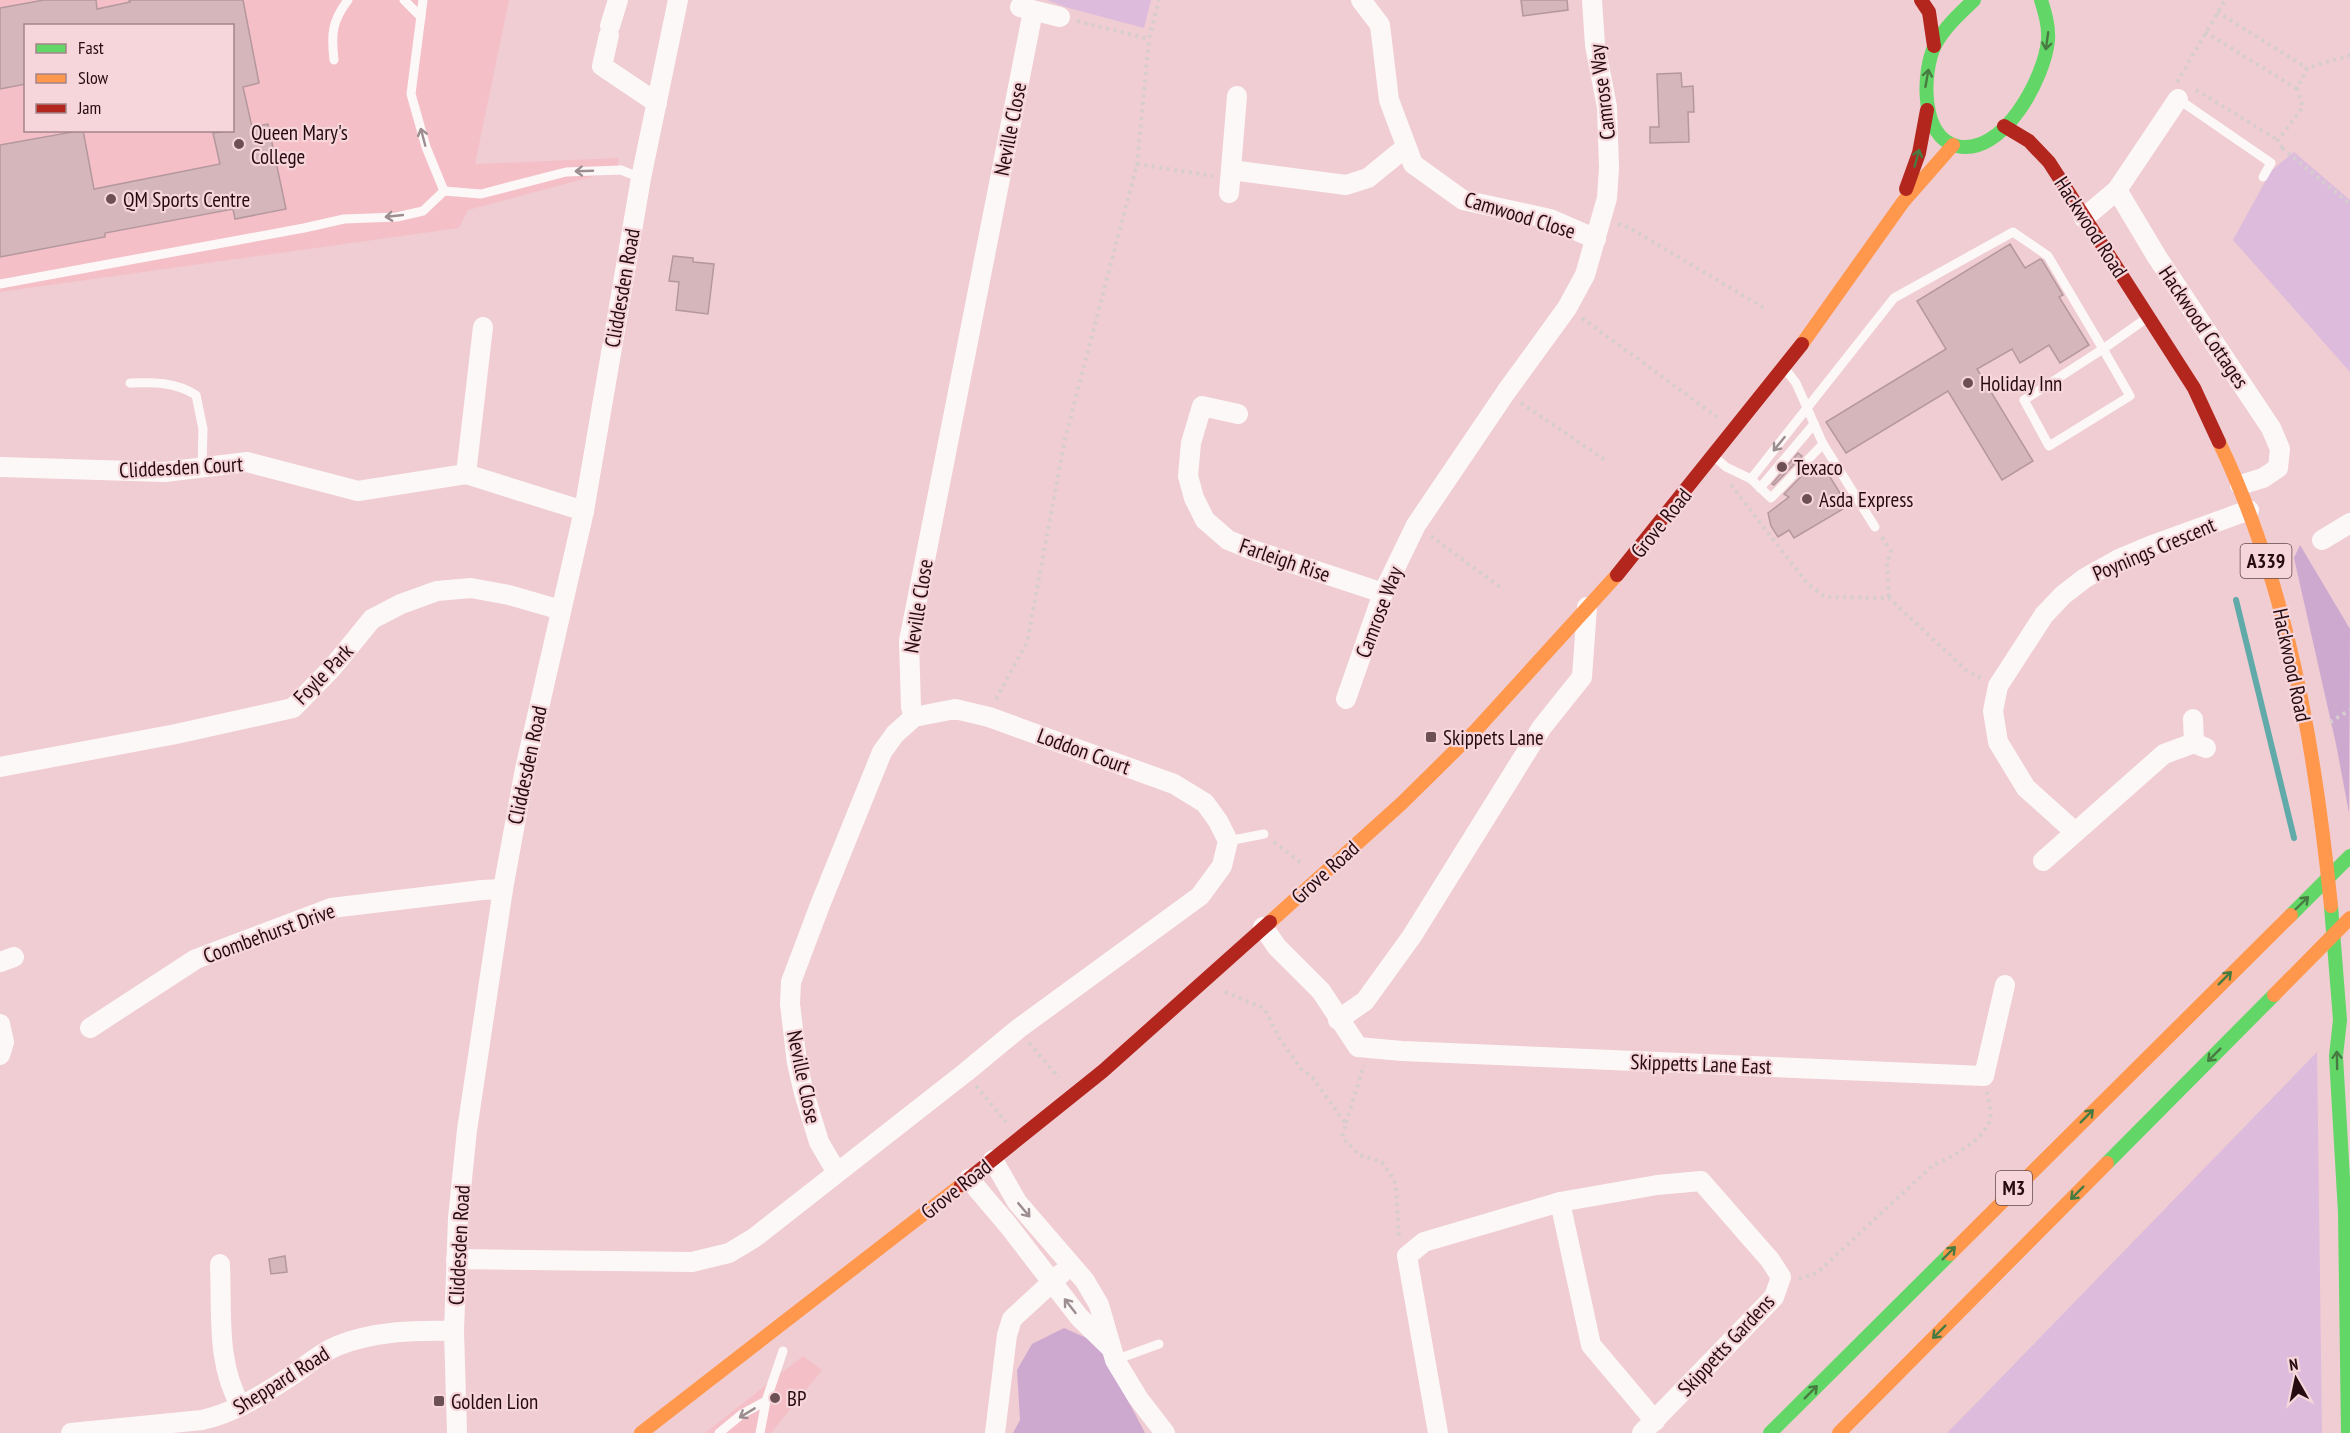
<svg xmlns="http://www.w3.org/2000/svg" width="2350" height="1433" viewBox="0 0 2350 1433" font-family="'PT Sans Narrow',sans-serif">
<rect width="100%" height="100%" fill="#f0cdd2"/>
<g fill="#f4bfc7" fill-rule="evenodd">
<path d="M0 0H509L475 164 619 158 617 170 468 210 459 228 0 292ZM26 26H232V130H26Z"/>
<path d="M803 1356 822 1370 771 1433H705Z"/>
</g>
<g fill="#dcbbdc">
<path d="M1047 0H1151L1144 28 1065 7Z"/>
<path d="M2294 152 2350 200V372L2233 240 2271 171Z"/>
<path d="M2317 1052 2322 1433H1947L1997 1382Z"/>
</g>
<g fill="#cda9d0">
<path d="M2300 545 2350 629 2349 813 2336 744 2294 558Z"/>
<path d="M1064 1328 1098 1343 1145 1433H1013L1020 1420 1017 1370 1032 1344Z"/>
</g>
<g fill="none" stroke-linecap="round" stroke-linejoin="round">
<path stroke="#60aba9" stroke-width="6" d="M2236 600 2294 838"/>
</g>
<g fill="#d4b6bb" stroke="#b5989d" stroke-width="1.5">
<path d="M44 0H96L97 9 130 2 129 0H243L259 83 243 87 252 127 268 124 286 209 235 219 233 209 105 233V237L0 257V145L83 130 94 189 220 164 213 133 232 130V26H26V84L0 89V8Z"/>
<path d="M1521 0H1567L1568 10 1523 16Z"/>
<path d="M1681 73 1682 87 1693 86 1694 112H1688L1689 142 1650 143V127H1659L1657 74Z"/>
<path d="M2010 244 2025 268 2040 259 2042 260 2063 295 2059 297 2089 345 2060 363 2049 345 2020 363 2012 349 1977 369 2033 461 2002 480 1948 391 1846 453 1826 422 1946 349 1917 301Z"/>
<path d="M673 256 693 258V262L714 264 708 314 676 310 679 282 669 281Z"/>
<path d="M1798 453 1802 456 1774 485 1772 484Z"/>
<path d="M1812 465 1824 474 1827 472 1848 506 1794 538 1789 530 1778 537 1771 526 1768 513 1789 497 1784 494Z"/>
<path d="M285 1256 287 1272 271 1274 269 1259Z"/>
</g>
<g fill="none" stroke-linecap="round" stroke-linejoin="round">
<g stroke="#d7cdcf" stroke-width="4" stroke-dasharray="3 4.5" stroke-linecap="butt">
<path d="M2217 12 2307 68"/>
<path d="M1077 21 1149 39"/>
<path d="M2205 32 2297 89"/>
<path d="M2177 82 2225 0"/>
<path d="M2196 90 2278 140"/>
<path d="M2282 148 2278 140 2303 107 2297 89 2307 68 2350 55"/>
<path d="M2282 148 2350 204"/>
<path d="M1137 164 1213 176"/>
<path d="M1618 224 1628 227 1766 309"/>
<path d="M1582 318 1717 417"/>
<path d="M1521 403 1605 460"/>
<path d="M1731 485 1807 583 1825 597 1889 598 1967 671 1983 679"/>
<path d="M1431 536 1504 590"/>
<path d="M1882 537 1891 551 1887 563 1889 598"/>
<path d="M996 699 1027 642 1065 439 1137 164 1149 39 1159 0"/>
<path d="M2330 722 2350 710"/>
<path d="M1274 842 1301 863"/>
<path d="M1225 992 1264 1008 1280 1039 1301 1069 1312 1077 1346 1124 1342 1137 1359 1155 1382 1162 1393 1178 1396 1185 1399 1239"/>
<path d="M1029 1043 1059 1078"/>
<path d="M976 1086 1006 1122"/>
<path d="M1346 1123 1364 1065"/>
<path d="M1799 1279 1817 1273 1933 1165C1952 1157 1983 1141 1990 1120 1992 1112 1988 1100 1987 1092"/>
</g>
<g stroke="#fdf8f8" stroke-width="9">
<path d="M404 0 421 17"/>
<path d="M423 0 411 94 426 147 444 191"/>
<path d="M334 60C331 34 332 21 348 0"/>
<path d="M2178 99 2271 163 2263 177"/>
<path d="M0 284 304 228 344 219 397 217 423 211 444 191 481 194 566 172 621 170 641 178"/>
<path d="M2103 349 2130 396 2049 446 2024 400Z"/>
<path d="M130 383C154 382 175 382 196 395L203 429 202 467"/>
<path d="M1823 444 1875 527"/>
<path d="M1717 459 1726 467 1751 479 1771 498 1823 444 1796 383 1786 370"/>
<path d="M1751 479 1894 298 2013 232 2048 256 2103 349 2144 320"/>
<path d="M1760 488 1814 424"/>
<path d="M1228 841 1264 834"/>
<path d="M1115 1360 1159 1344"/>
<path d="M719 1433 742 1414 766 1401 783 1351"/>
<path d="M760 1433 766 1401"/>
</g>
<g stroke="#fdf8f8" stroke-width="20">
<path d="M1361 0 1380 25 1389 100 1413 164 1463 200 1550 219 1596 239"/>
<path d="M1020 7 1060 17"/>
<path d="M610 26 618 0"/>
<path d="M609 35 602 66 657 103"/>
<path d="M1231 170 1346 185 1368 178 1406 147"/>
<path d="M2117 190 2157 257 2271 428 2280 449 2278 468 2263 478 2240 485"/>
<path d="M1229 193 1237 96"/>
<path d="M2084 218 2117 190 2178 99"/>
<path d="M1238 414 1202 406 1191 443 1188 476 1194 498 1205 520 1228 540 1253 550 1383 593"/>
<path d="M0 467 165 472 247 462 358 491 466 474 584 511"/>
<path d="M466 474 483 327"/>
<path d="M2322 540 2350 523"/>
<path d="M1346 699 1383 593 1416 525 1506 392 1567 308 1585 275 1607 198 1609 168 1607 107 1595 45 1592 0"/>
<path d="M914 717 911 707 909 641 1033 11"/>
<path d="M2193 719 2194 743 2206 748"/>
<path d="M0 767 176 734 293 708 332 668 372 619 401 604 437 591 471 588 509 595 561 610"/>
<path d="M2075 832 2026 788 1998 742 1993 711 1998 686 2044 615 2063 595 2085 578 2119 559 2150 546 2249 510"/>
<path d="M2043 861 2164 754 2194 743"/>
<path d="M1263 927 1277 947 1321 991 1358 1047 1402 1051 1984 1076 2005 985"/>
<path d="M0 962 14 957"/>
<path d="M1338 1020 1365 1001 1412 936 1542 727 1582 677 1587 607"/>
<path d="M0 1024 4 1042 0 1055"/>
<path d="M90 1028 196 959 331 908 482 890 503 889"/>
<path d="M993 1160 1017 1202 1085 1281 1099 1305 1115 1360 1138 1398 1165 1433"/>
<path d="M969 1179 1008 1225 1079 1317 1111 1348"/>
<path d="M1560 1202 1591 1345 1655 1421"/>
<path d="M456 1259 692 1262 729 1253 754 1238 837 1173 819 1142 804 1093 797 1063 790 1004 791 982 820 905 882 752 895 734 914 717 955 709 989 717 1174 784 1205 803 1218 821 1228 841 1222 866 1200 896 1018 1029 966 1072 837 1173"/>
<path d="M220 1264C222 1311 216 1365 241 1406"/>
<path d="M71 1433 202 1420C234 1413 264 1394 291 1376 306 1366 320 1353 337 1346 373 1331 416 1330 454 1331"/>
<path d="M457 1433 454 1331 458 1218 467 1130 503 889 525 769 584 511 641 178 678 0"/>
<path d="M995 1433 1007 1335 1012 1319 1062 1273"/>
<path d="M1438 1433 1407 1256 1424 1242 1560 1202 1657 1185 1701 1181 1770 1260 1781 1277 1774 1297 1642 1433"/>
</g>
<g stroke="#63d668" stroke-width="14">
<path d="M1974 0C1960 13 1944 28 1935 45 1922 72 1920 137 1957 146 2003 157 2045 77 2048 40 2049 26 2045 13 2041 0"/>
<path d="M2331 906 2340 1020 2336 1056 2345 1213 2348 1433"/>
<path d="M2291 915 2350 856"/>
<path d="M2107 1163 2274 995"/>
<path d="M1770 1433 1950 1254"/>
</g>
<g stroke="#ff974d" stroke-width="14">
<path d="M1802 344 1903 202 1953 145"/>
<path d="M2219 442C2288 586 2315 748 2331 906"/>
<path d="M1270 922 1402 803 1476 730 1617 575"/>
<path d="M2274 995 2350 918"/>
<path d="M1950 1254 2291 915"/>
<path d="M641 1433 961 1185"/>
<path d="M1839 1433 2107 1163"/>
</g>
<g stroke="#b3261e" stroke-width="14">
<path d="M1921 0 1929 12 1934 46"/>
<path d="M2004 126 2029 141 2049 162 2194 388 2219 442"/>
<path d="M1906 189 1919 153 1927 110"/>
<path d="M1617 575 1802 344"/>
<path d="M961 1185 1103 1071 1270 922"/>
</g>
</g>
<defs><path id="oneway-shaft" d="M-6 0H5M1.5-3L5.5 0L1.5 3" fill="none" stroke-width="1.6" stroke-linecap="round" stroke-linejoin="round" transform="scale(1.5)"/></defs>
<g stroke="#487b41">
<use href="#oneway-shaft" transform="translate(2047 41) rotate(98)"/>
<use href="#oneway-shaft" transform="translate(1927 78) rotate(-80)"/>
<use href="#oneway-shaft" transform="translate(1917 158) rotate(-74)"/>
<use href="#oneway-shaft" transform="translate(2302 903) rotate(-44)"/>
<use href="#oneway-shaft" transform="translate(2225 978) rotate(-45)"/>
<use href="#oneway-shaft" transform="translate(2214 1055) rotate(135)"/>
<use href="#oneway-shaft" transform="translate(2337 1060) rotate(-91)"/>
<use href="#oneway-shaft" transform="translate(2087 1116) rotate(-45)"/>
<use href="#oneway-shaft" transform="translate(2077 1193) rotate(135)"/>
<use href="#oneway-shaft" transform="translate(1949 1253) rotate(-45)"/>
<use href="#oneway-shaft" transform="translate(1939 1332) rotate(135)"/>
<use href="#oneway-shaft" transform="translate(1811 1392) rotate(-45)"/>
</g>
<g stroke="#9c8e90">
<use href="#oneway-shaft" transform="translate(423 137) rotate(-105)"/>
<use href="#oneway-shaft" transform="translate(584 171) rotate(178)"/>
<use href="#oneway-shaft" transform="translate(394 216) rotate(174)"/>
<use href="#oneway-shaft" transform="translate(1779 444) rotate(129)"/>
<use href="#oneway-shaft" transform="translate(1024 1210) rotate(50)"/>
<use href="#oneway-shaft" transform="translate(1070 1306) rotate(-128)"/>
<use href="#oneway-shaft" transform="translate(747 1413) rotate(149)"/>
</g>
<g fill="#6d5055" stroke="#f6d6da" stroke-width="2">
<circle cx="239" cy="144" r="6"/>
<circle cx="111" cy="199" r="6"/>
<circle cx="1968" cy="383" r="6"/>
<circle cx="1782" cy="467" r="6"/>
<circle cx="1807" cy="499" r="6"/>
<rect x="1425" y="731" width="12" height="12" rx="3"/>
<circle cx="775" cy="1398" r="6"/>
<rect x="433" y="1395" width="12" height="12" rx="3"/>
</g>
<g text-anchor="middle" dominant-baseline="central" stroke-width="4.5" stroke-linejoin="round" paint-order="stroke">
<g fill="#f6d6da" stroke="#64494d" stroke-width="1.5">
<rect x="2240.5" y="544" width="51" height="34" rx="4.5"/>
<rect x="1996" y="1171" width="36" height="34" rx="4.5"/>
</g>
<g font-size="20" font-weight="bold" fill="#260c11">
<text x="2266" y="561">A339</text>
<text x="2014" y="1188">M3</text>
</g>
<g font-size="21" fill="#260c11" stroke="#f6d6da">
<text transform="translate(1602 92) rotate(-97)">Camrose Way</text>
<text transform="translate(1010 129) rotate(-79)">Neville Close</text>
<text transform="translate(1520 215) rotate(17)">Camwood Close</text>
<text transform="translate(2091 227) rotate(57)">Hackwood Road</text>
<text transform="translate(622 288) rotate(-80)">Cliddesden Road</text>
<text transform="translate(2204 327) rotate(56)">Hackwood Cottages</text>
<text transform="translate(181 467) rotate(-3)">Cliddesden Court</text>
<text transform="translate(1661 523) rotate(-51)">Grove Road</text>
<text transform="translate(2154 549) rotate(-23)">Poynings Crescent</text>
<text transform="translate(1285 560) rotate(19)">Farleigh Rise</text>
<text transform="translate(918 606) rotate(-81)">Neville Close</text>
<text transform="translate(1379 612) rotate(-69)">Camrose Way</text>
<text transform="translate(2292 665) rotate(78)">Hackwood Road</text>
<text transform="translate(323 674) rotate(-46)">Foyle Park</text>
<text transform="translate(1084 751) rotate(20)">Loddon Court</text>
<text transform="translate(527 765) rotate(-78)">Cliddesden Road</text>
<text transform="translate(1325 872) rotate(-42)">Grove Road</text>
<text transform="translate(269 933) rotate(-20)">Coombehurst Drive</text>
<text transform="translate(1701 1064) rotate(2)">Skippetts Lane East</text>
<text transform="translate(804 1077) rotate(78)">Neville Close</text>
<text transform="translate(956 1189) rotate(-38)">Grove Road</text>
<text transform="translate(459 1245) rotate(-87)">Cliddesden Road</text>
<text transform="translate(1726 1345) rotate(-47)">Skippetts Gardens</text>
<text transform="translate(281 1380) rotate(-32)">Sheppard Road</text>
</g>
<g font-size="21" fill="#260c11" stroke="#f6d6da" text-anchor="start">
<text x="251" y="132">Queen Mary's<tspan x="251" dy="24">College</tspan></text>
<text x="123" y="199">QM Sports Centre</text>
<text x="1980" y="383">Holiday Inn</text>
<text x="1794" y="467">Texaco</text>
<text x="1819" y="499">Asda Express</text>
<text x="1443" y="737">Skippets Lane</text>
<text x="787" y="1398">BP</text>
<text x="451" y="1401">Golden Lion</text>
</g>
</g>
<rect x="24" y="24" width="210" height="108" fill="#f6d6da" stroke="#a3858a" stroke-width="1.5"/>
<rect x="36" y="44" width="30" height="9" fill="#63d668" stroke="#a3858a" stroke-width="1.5"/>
<text x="78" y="54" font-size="18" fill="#260c11">Fast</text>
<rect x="36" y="74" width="30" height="9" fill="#ff974d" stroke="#a3858a" stroke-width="1.5"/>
<text x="78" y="84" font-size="18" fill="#260c11">Slow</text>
<rect x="36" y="104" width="30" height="9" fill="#b3261e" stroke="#a3858a" stroke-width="1.5"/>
<text x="78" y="114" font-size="18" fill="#260c11">Jam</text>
<g transform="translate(2296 1379) rotate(351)" stroke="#f6d6da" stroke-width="4.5" paint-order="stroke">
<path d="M0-4.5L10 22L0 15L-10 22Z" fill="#260c11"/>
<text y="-9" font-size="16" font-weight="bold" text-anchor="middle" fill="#260c11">N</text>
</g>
</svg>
